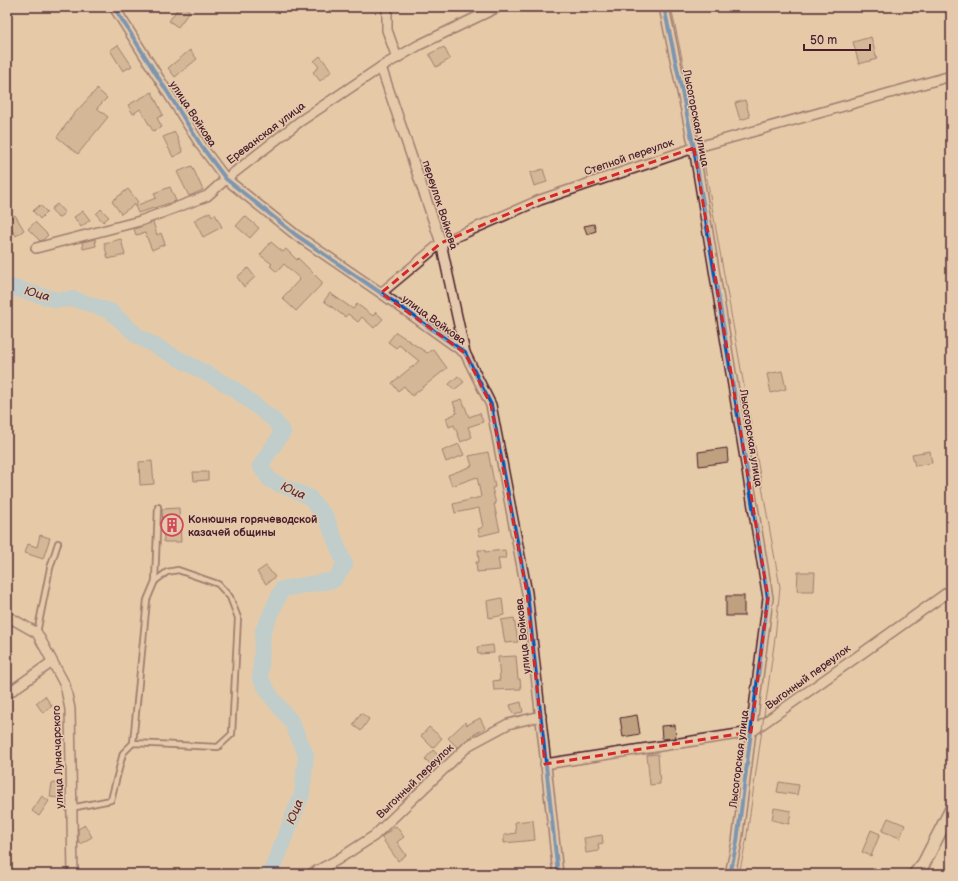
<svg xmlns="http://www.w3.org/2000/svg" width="958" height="881" viewBox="0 0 958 881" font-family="'Balsamiq Sans',sans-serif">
<rect width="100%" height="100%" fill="#e6cba8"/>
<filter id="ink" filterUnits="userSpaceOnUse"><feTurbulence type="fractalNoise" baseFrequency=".025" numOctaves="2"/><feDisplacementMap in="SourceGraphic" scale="8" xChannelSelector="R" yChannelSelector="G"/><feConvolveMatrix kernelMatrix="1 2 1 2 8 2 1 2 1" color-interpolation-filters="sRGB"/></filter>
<g filter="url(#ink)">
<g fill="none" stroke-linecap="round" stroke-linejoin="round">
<path stroke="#93d0f4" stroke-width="16" d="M7 286 57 300 74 299 110 311 139 337 233 388 274 420 283 432 260 466 271 481 309 497 326 517 345 565 334 580 282 589 263 631 260 678 273 699 291 721 306 755 302 794 270 874"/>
</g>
<g fill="#bfa180" stroke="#4a1f2b">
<path d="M179 7H184L190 11 178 27 169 21Z"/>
<path d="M871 37 877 59 859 64 853 42Z"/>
<path d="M118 45 132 66 123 71 110 50Z"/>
<path d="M444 47 450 59 436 67 429 54Z"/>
<path d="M190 50 197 59 175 77 168 68Z"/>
<path d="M320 56 332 71 320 81 313 72 319 67 314 61Z"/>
<path d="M97 89 107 98 97 108 108 117 78 154 57 137 73 115Z"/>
<path d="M152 92 163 115 157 118 162 127 153 131 140 109 133 114 128 105Z"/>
<path d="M745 100 750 117 740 120 735 103Z"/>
<path d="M175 132 183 152 173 157 163 137Z"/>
<path d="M192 166 203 190 189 196 177 172Z"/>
<path d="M543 169 547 182 534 186 530 173Z"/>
<path d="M170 187 176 201 138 213 135 206 156 198 154 193Z"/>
<path d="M128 189 138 202 121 214 112 201Z"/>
<path d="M57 204 65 213 58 218 51 209Z"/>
<path d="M40 205 47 212 40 219 33 211Z"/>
<path d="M101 209 109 217 103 222 96 214Z"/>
<path d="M83 211 90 220 81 227 74 217Z"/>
<path d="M210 212 212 216 215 214 222 227 203 237 194 220Z"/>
<path d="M15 215 24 230 16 236 7 222V219Z"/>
<path d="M245 216 259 228 250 238 236 226Z"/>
<path d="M35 222 48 235 43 240 40 241 28 229Z"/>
<path d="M153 222 157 235 161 233 165 244 152 250 145 233 136 235 134 229Z"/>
<path d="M594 224 596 231 587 234 584 226Z"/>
<path d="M95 239 96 246 83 249 82 242Z"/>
<path d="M121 239 125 255 108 259 104 243Z"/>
<path d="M271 242 283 252 286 249 297 260 298 258 323 283 296 311 282 298 300 279 284 264 277 272 270 266 272 264 260 255Z"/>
<path d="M248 268 255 277 244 287 237 277Z"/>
<path d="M330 293 353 309 357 304 373 316 376 312 383 319 374 328 362 317 358 322 348 314 345 317 324 301Z"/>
<path d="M396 332 427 353 433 349 447 368 412 396 404 386 398 391 392 383 419 361 399 345 396 348 388 342Z"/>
<path d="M782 371 786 389 771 393 767 374Z"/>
<path d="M458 376 464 382 454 390 449 384Z"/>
<path d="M462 399 469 417 480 413 483 422 468 427 472 437 461 442 454 425 449 427 446 418 457 413 453 402Z"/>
<path d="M459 444 464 455 446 462 442 451Z"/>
<path d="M727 448 728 462 699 466 698 452Z"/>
<path d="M930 451 932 463 915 466 912 454Z"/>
<path d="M488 452 495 487 492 488 496 504H494L500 531 480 536 478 529 483 527 479 508 455 513 453 504 481 497 477 477 452 486 448 475 472 466 469 456Z"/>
<path d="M152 461 154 484 140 485 139 462Z"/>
<path d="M193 472H208V480L194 481Z"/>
<path d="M179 508 181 542H164L162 509Z"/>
<path d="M40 535 50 538 43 559 25 553 28 544 37 547Z"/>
<path d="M478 550H485V552L505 550 506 558H498L500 570 477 572 476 562H479Z"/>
<path d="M266 566 275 577 266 584 257 572Z"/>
<path d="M798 572H815L814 591H797Z"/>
<rect x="726" y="596" width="18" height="20"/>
<path d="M502 598 504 615 489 618 487 601Z"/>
<path d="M514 618 518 642 505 643 501 620Z"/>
<path d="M493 645 494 653 478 654 477 647Z"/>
<path d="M516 656 518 679H520L521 689 494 690 493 681 500 680 498 657Z"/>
<path d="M45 696 52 706 43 713 36 703Z"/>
<path d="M521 702 523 712 513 714 510 705Z"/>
<path d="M361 713 369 719 361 731 353 725Z"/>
<path d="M637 715 640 734 623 737 620 718Z"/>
<path d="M480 718 485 728 470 737 458 748 448 738 465 722 467 725Z"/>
<path d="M675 725 676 738 662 739 661 726Z"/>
<path d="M429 727 442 738 433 748 421 736Z"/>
<path d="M433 750 443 760 435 768 425 759Z"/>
<path d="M658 754 660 784 650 785 647 755Z"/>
<path d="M779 782 799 785 797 795 777 792Z"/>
<path d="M52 783 63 784 61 798 50 797Z"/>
<path d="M42 796 49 801 39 816 32 811Z"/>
<path d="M774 808 791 811 789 824 772 820Z"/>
<path d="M888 818 905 825 900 838 882 831Z"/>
<path d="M533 820 535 840 504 843V835L516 833 515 822Z"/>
<path d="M85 825 92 837 80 844 78 840V829Z"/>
<path d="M396 826 404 837 397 842 406 855 398 861 381 837Z"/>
<path d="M871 830 880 834 871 856 862 852Z"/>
<path d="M602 835 603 843 598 844 599 851 586 853 584 838Z"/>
</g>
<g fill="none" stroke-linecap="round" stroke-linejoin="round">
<g stroke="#4a1f2b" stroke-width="8">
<g id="service">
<path d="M155 581 158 507"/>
<path d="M37 633 50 568 58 543"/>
<path d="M71 808 111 800 123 753 133 743 147 600 155 581 167 572 178 570 218 584 230 597 238 618 232 734 218 747 133 743"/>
</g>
</g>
<g stroke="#4a1f2b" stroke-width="12">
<g id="minor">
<path d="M114 7 202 147 226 179 296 235 381 293 465 353 491 405 527 593 558 874"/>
<path d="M387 7V30L397 58"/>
<path d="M664 7 694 148 768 598 737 842 730 874"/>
<path d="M381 67 441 243 465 353"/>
<path d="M36 248 140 221 207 196 226 179 299 122 381 67 419 45 498 7"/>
<path d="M381 293 441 243 540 200 694 148 951 76"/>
<path d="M7 616 37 633 65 685 70 709 73 874"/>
<path d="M7 694 52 662"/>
<path d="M545 764 751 732 951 590"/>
<path d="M311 874 337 860 374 836 469 745 508 724 541 716"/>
</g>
</g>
<g stroke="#4a1f2b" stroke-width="15">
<path id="secondary" d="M915 874 924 863 951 810"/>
</g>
<use href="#service" stroke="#e5c9ac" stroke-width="4.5"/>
<use href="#minor" stroke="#e5c9ac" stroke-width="9"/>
<use href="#secondary" stroke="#e5c9ac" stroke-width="12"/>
<path stroke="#4a1f2b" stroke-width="1" d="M671 7 703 157 780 587 775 638 746 842 739 874"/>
<g stroke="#e5c9ac" stroke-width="6">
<g id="cycleway">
<path d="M114 7 202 147 226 179 296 235 381 293 465 353 491 405 527 593 558 874"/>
<path d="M664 7 694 148 768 598 737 842 730 874"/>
</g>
</g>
<use href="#cycleway" stroke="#0057b8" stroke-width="4"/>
</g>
</g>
<path d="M0 0H958V881H0ZM694 148 768 598 751 732 545 764 527 593 491 405 465 353 381 293 441 243 540 200Z" fill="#e6cba8" fill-opacity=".55" fill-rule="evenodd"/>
<path fill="none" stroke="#d62828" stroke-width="3" stroke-dasharray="8 5" stroke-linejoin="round" d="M694 148 768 598 751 732 545 764 527 593 491 405 465 353 381 293 441 243 540 200Z"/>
<defs>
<g id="building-ring" transform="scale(1.15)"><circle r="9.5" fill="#e5c9ac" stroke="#d1495b" stroke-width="1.5"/><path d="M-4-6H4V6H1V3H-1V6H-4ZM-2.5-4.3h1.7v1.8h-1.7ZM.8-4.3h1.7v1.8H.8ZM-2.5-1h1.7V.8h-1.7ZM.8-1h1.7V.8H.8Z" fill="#d1495b"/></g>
</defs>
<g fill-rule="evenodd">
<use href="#building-ring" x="172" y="525"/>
</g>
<g text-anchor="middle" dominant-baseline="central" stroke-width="3" stroke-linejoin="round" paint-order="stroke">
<g font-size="11" fill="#4a1f2b" stroke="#e5c9ac">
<text transform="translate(193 114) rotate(57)">улица Войкова</text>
<text transform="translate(696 118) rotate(79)">Лысогорская улица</text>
<text transform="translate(266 133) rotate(-37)">Ереванская улица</text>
<text transform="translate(629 157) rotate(-19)">Степной переулок</text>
<text transform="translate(440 205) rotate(72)">переулок Войкова</text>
<text transform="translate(434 320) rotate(36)">улица Войкова</text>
<text transform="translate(751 438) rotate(81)">Лысогорская улица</text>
<text transform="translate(523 636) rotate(-96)">улица Войкова</text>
<text transform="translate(808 677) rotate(-36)">Выгонный переулок</text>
<text transform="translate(58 757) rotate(-92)">улица Луначарского</text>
<text transform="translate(739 759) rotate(-83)">Лысогорская улица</text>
<text transform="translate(415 781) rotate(-44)">Выгонный переулок</text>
</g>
<g font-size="11" font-weight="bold" fill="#4a1f2b" stroke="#e5c9ac" text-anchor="start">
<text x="188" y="519">Конюшня горячеводской<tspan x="188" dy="13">казачей общины</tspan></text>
</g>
<g font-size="12" font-style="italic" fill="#51313f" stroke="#e5c9ac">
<text transform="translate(37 294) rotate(15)">Юца</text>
<text transform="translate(293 491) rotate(24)">Юца</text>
<text transform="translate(295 812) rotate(-68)">Юца</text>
</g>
</g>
<rect width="958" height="881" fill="none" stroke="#e5c9ac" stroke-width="24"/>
<rect x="12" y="12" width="934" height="857" fill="none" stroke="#4a1f2b" stroke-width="1.5" filter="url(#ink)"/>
<path d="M804 44v6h66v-6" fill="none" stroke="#4a1f2b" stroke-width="2"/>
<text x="810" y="44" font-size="12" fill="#4a1f2b" stroke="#e5c9ac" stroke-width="3" paint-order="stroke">50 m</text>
</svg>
